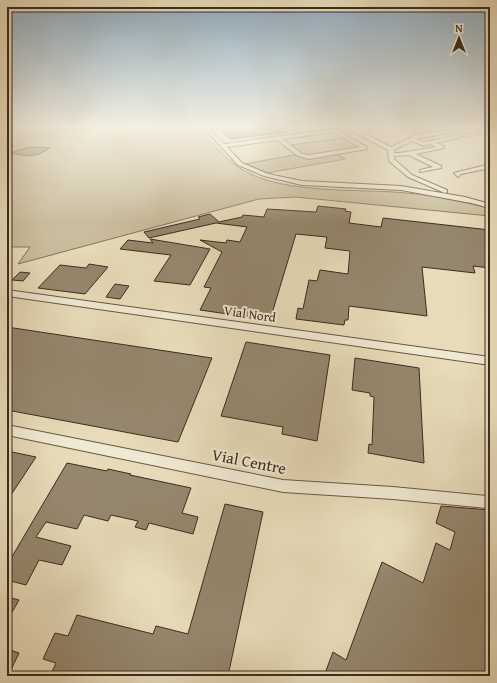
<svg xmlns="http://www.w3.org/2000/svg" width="497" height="683" viewBox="0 0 497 683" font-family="'Gentium Book Plus',serif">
<rect width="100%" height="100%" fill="#e7dbb9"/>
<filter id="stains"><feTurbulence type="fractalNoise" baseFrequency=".005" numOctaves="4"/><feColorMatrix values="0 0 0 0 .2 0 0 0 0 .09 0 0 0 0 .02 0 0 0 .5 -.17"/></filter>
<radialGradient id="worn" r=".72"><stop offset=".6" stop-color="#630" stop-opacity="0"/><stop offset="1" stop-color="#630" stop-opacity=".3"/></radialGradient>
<g fill="#cabd9e" stroke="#83745e">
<path d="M7 128H198C209 140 221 154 234 164 274 196 358 188 406 193 434 195 462 202 490 208V216L295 197 259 199 18 264 30 247H7Z"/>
<path d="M345 138 360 147 307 155 302 154 290 145Z"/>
<path d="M336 154 345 159 268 173 245 164 294 155 311 158Z"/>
</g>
<g fill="#95876e" stroke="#3c2c1d">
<path d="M264 128H287L288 132 230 139 222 131Z"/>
<path d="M29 147H35L50 148 39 154 28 156 10 153Z"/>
<path d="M318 206 346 209 345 211 351 212 349 223 381 227 383 218 490 230V268L473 266 475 273 422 267 427 316 349 306 348 320H345L344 325 296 319 298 308 303 309 309 280 317 281 320 270 348 274 350 251 325 248 327 237 296 234 270 320 200 310 211 288 204 287 222 252 200 240 226 243 227 240 240 242 247 227 216 223 149 238 144 232 200 219 198 217 210 214 219 222 242 217 243 215 264 217 267 209 316 212Z"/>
<path d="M150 239 210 249 190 285 154 281 171 255 120 249 128 240 153 243Z"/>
<path d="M89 264 108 267 85 294 38 288 60 265 86 268Z"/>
<path d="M20 272 30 273 23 281 12 280Z"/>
<path d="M115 284 129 286 120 299 106 297Z"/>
<path d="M7 327 212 358 178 442 7 410Z"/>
<path d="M246 342 330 355 317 441 282 434 283 427 221 416Z"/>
<path d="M355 358 419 368 424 463 368 453 369 444 372 445 374 397 370 396V393L352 390Z"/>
<path d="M7 451 36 457 7 501Z"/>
<path d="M67 463 107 471 108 469 131 474 130 475 191 488 182 513 198 517 193 534 149 523 146 530 135 527 138 521 111 515 108 521 84 515 77 529 46 522 36 537 71 546 62 565 39 560 26 585 7 580V567L13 555Z"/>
<path d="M225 504 263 512 228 676H50L56 663 43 659 55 633 68 636 77 615 153 634 156 626 188 634Z"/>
<path d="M441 506 490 510V676H324L333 652 346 660 382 562 423 583 436 543 450 550 455 532 436 523Z"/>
<path d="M7 597 19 600 7 621Z"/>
<path d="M7 649 19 653 8 676H7Z"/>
</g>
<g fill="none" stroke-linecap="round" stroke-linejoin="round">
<g stroke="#675844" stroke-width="2">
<g id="street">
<path d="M204 128H208L224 144 340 128H353L391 147 418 134 471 128 469 129 416 139 424 142 461 135V137L436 143 444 146V148L416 154 441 166V168L420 172V170L433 167 409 155 394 156V159L412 175 447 190V192L445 193 408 177 389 161 388 150 349 129 338 131 367 147V149L309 159 298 156 277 140 227 147 242 163 268 174 302 181 401 186 465 197 490 204V208L471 203 401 190 302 185 264 176 238 165ZM333 132 360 147 309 155 302 154 283 139ZM412 141 424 146 430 144 436 147 400 153H394V150Z"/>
<path d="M490 130V132L464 137 461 135Z"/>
<path d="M490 164V168L461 174 458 177 454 173Z"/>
<path d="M7 290 490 357V365L7 296Z"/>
<path d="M7 425 283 480 393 487 487 496 490 497V507L487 508 393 499 283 492 7 435Z"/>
</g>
</g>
<use href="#street" fill="#efe8d2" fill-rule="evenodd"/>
</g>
<linearGradient id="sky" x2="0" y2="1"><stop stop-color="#90acc0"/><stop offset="0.57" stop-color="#f4efe0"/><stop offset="1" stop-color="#f4efe0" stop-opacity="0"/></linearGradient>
<rect width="497" height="223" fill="url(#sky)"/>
<g text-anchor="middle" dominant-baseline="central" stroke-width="4" stroke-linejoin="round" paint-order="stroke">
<g font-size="13" fill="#3c2c1d" stroke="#efe8d2">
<text transform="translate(250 314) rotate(8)">Vial Nord</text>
</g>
<g font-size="16" fill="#3c2c1d" stroke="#efe8d2">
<text transform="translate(249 461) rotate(11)">Vial Centre</text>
</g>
</g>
<rect width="497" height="683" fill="none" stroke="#e7dbb9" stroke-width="24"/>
<rect x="8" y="8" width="481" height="667" fill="none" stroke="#3c2c1d" stroke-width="2"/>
<rect x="12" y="12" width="473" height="659" fill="none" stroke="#3c2c1d"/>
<g transform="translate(459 38)" stroke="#efe8d2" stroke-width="3" paint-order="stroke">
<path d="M0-3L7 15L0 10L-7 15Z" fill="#3c2c1d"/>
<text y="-6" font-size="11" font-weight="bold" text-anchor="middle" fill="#3c2c1d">N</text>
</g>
<rect width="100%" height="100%" filter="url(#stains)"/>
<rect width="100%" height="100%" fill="url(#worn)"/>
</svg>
